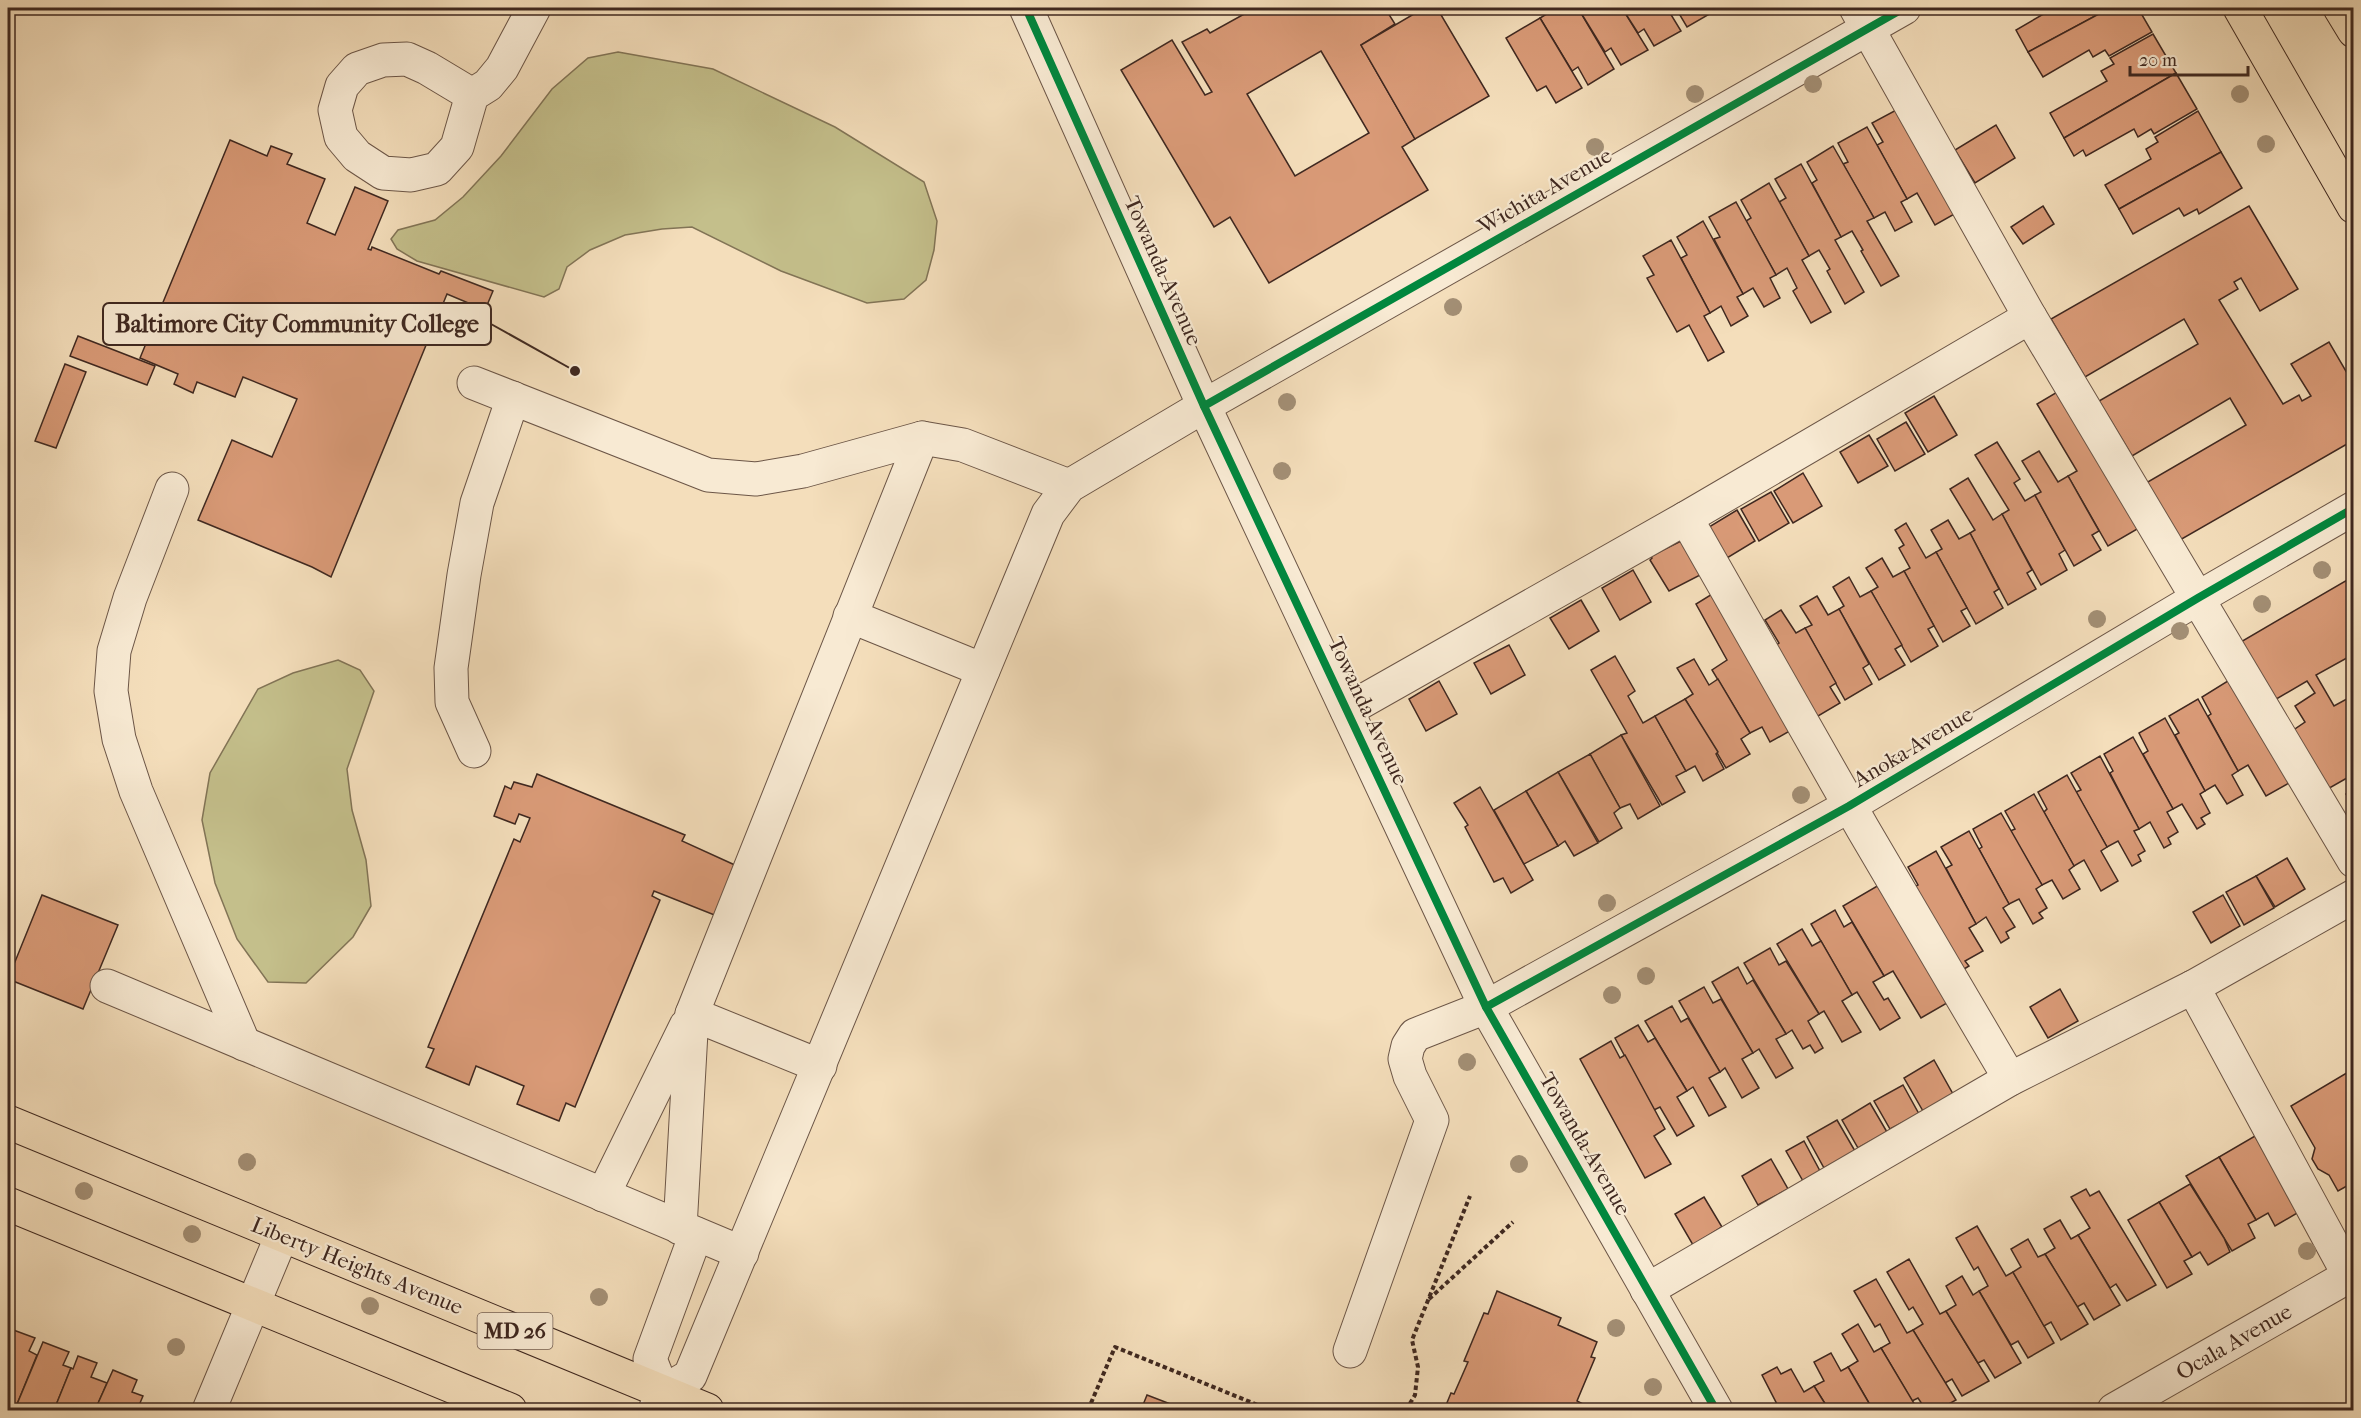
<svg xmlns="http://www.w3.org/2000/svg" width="2361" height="1418" viewBox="0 0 2361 1418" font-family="'IM FELL French Canon',serif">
<rect width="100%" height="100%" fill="#f4debb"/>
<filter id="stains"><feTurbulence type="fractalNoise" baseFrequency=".00333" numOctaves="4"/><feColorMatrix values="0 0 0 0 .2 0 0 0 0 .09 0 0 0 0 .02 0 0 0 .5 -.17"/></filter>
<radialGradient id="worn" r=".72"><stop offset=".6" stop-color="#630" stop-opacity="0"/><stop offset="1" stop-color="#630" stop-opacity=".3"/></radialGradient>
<g fill="#c4bf8b" stroke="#827456" stroke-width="1.5">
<path d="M618 52 713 69 835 127 924 182 937 221 934 250 926 280 904 299 867 303 781 271 692 227 662 229 625 235 590 250 567 267 559 289 544 297 417 261 397 249 391 239 398 230 435 220 463 197 501 156 552 89 588 58Z"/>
<path d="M338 660 360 670 374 691 347 769 352 810 366 860 371 906 353 937 306 983 268 982 237 939 215 883 202 820 210 773 258 689 293 673Z"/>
</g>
<g fill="#d99a77" stroke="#3f2820" stroke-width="1.5" fill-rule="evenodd">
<path d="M1255 8H1385L1395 24 1361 45 1415 139 1402 147 1428 190 1269 283 1230 217 1214 227 1121 70 1172 40 1205 95 1212 92 1182 42 1207 29 1210 33ZM1321 51 1369 133 1295 176 1247 94Z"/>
<path d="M1424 8H1437L1489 96 1415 139 1361 45Z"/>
<path d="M1547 8H1578L1614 69 1588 85 1578 67 1572 71 1540 18 1550 12Z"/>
<path d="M1578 8H1622L1648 50 1621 65 1611 48 1605 52Z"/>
<path d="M1622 8H1667L1681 31 1654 46 1644 29 1638 33Z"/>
<path d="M1667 8H1711L1713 12 1687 27 1677 10 1671 14Z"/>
<path d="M2054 8H2110L2028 52 2016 30Z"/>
<path d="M2110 8H2138L2152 32 2109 56 2105 50 2093 57 2089 50 2043 77 2028 52Z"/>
<path d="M1540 18 1582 88 1556 103 1546 86 1537 91 1506 38Z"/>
<path d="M2153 34 2176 73 2064 138 2050 113 2107 81 2101 71 2114 64 2110 58Z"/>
<path d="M2176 73 2197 109 2154 134 2151 129 2138 137 2134 129 2086 156 2083 150 2074 156 2064 138Z"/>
<path d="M1900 108 1958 212 1935 225 1917 193 1907 199 1877 145 1883 142 1872 123Z"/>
<path d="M2198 111 2221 152 2119 209 2105 185 2151 159 2146 149 2158 142 2155 137Z"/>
<path d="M1996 125 2015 158 1975 183 1955 150Z"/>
<path d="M1867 127 1907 199 1901 202 1912 222 1895 231 1885 212 1874 218 1843 164 1848 162 1838 143Z"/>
<path d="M230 140 267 156 271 146 292 154 287 164 325 179 307 223 335 235 355 187 388 201 368 249 371 250 372 247 439 274 441 271 493 291 485 310 447 294 331 577 312 567 198 520 232 440 272 457 297 399 243 377 235 397 197 382 193 393 174 384 178 374 140 358Z"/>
<path d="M1833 146 1874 218 1867 221 1899 276 1881 286 1861 251 1863 250 1852 231 1841 237 1812 183 1817 180 1807 162Z"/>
<path d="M2221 152 2242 188 2199 214 2197 209 2184 216 2179 208 2133 234 2119 209Z"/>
<path d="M1801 164 1841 237 1835 240 1864 292 1845 304 1827 271 1830 269 1819 250 1809 256 1779 202 1786 198 1775 179Z"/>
<path d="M1769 183 1809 256 1802 260 1831 312 1811 323 1793 291 1797 288 1787 268 1776 275 1746 221 1751 218 1741 200Z"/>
<path d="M1736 202 1776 275 1770 278 1780 298 1764 307 1753 288 1743 294 1714 239 1720 237 1709 217Z"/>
<path d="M2043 206 2054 224 2023 244 2011 227Z"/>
<path d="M2249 206 2298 289 2260 311 2241 278 2234 282 2238 289 2219 300 2283 404 2299 395 2302 401 2311 396 2291 364 2329 342 2354 385V440L2180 540 2146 483 2246 425 2230 398 2132 456 2099 401 2198 344 2184 319 2085 377 2051 319Z"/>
<path d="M1703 221 1743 294 1737 297 1748 316 1731 326 1721 306 1710 313 1681 258 1687 255 1677 237Z"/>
<path d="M1671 240 1710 313 1704 316 1724 352 1708 361 1689 325 1677 332 1647 278 1654 275 1643 256Z"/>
<path d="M78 336 155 366 147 385 70 356Z"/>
<path d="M65 364 86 372 56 448 35 441Z"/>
<path d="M2064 388 2139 528 2108 546 2068 476 2077 471 2037 404Z"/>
<path d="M1934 396 1957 435 1928 452 1905 413Z"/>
<path d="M1906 422 1925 454 1895 471 1877 439Z"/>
<path d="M1869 435 1888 466 1858 483 1840 452Z"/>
<path d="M1997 442 2020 479 2014 483 2025 501 2035 495 2065 550 2059 554 2067 570 2041 585 2002 514 2009 510 1975 455Z"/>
<path d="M2039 451 2058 482 2068 476 2099 531 2092 535 2101 550 2074 566 2035 495 2041 492 2022 461Z"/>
<path d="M1803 473 1822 506 1793 523 1774 491Z"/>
<path d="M1968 478 1993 520 2002 514 2032 570 2027 573 2036 589 2008 605 1970 533 1975 530 1950 489Z"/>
<path d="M1771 492 1789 523 1759 541 1741 509Z"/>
<path d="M1737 510 1755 541 1727 558 1709 527Z"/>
<path d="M1948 520 1959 539 1970 533 1999 589 1994 592 2003 608 1976 624 1936 552 1942 549 1931 530Z"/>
<path d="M1906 523 1926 558 1936 552 1967 608 1961 611 1970 626 1943 642 1904 571 1910 568 1899 548 1904 545 1895 530Z"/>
<path d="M1685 539 1706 572 1669 591 1650 560 1652 558 1651 556Z"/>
<path d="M1882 558 1893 577 1904 571 1934 626 1928 629 1938 646 1911 662 1871 591 1878 587 1866 568Z"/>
<path d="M1633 570 1651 602 1620 620 1602 588Z"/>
<path d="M2354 576V654L2316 675 2334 706 2354 695V774L2326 790 2292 731 2305 722 2295 706 2315 693 2307 681 2273 701 2239 643Z"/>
<path d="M1849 577 1860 597 1871 591 1902 645 1895 649 1905 665 1879 680 1839 609 1844 606 1833 587Z"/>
<path d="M1717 591 1795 728 1770 742 1762 727 1750 733 1712 670 1727 660 1696 604Z"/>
<path d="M1817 596 1828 615 1839 609 1869 664 1863 668 1872 684 1845 700 1805 628 1812 625 1800 606Z"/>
<path d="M1581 600 1599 631 1569 649 1550 618Z"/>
<path d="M1781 610 1796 633 1805 628 1836 683 1830 687 1840 703 1813 719 1772 648 1779 643 1765 620Z"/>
<path d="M1509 645 1525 675 1491 694 1474 663Z"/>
<path d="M1615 656 1635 691 1628 696 1643 723 1655 716 1686 771 1676 776 1685 792 1662 805 1621 735 1627 733 1591 670Z"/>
<path d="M1694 659 1709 685 1718 679 1750 733 1741 739 1750 754 1726 768 1685 699 1693 694 1677 668Z"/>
<path d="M2231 679 2289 783 2266 796 2248 765 2238 771 2208 716 2211 714 2202 697Z"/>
<path d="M1439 681 1457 714 1426 731 1409 699Z"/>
<path d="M1685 699 1718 752 1716 754 1724 769 1703 781 1695 766 1686 771 1655 716Z"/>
<path d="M2198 699 2238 771 2232 775 2243 795 2227 804 2215 785 2205 791 2175 735 2179 733 2169 716Z"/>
<path d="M2165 718 2205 791 2200 794 2210 813 2201 818 2205 824 2197 829 2182 804 2173 809 2143 754 2148 751 2139 733Z"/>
<path d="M1621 735 1660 806 1638 819 1630 804 1620 808 1590 754Z"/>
<path d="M2133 737 2173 809 2167 812 2178 832 2168 838 2171 844 2164 848 2150 822 2139 829 2110 773 2113 771 2104 754Z"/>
<path d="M1590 754 1620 808 1614 813 1622 828 1599 842 1558 772Z"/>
<path d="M2100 756 2139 829 2134 831 2145 851 2138 855 2141 861 2132 866 2118 841 2107 847 2076 792 2081 790 2071 773Z"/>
<path d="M1558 772 1598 843 1574 856 1565 841 1558 846 1526 791Z"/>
<path d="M537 774 685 835 682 841 737 866 717 916 654 891 652 896 660 900 575 1107 566 1103 559 1121 517 1104 524 1086 476 1066 469 1085 426 1067 434 1049 428 1047 514 839 520 842 530 818 519 814 515 824 494 816 505 786 511 789 514 782 532 787Z"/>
<path d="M2067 775 2107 847 2101 851 2118 881 2101 891 2084 860 2074 866 2044 812 2047 809 2038 792Z"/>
<path d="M1480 787 1533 880 1511 893 1503 878 1494 882 1465 827 1468 825 1454 803Z"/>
<path d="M2354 790V807L2346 794Z"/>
<path d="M1526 791 1558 846 1524 864 1494 810Z"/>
<path d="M2034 794 2074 866 2069 870 2080 889 2063 899 2052 880 2042 885 2010 831 2015 829 2005 811Z"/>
<path d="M2001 813 2042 885 2036 889 2047 908 2039 913 2043 918 2033 924 2019 899 2009 904 1979 849 1982 847 1973 829Z"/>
<path d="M1969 831 2009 904 2003 908 2015 927 2006 932 2009 938 2001 943 1986 917 1976 924 1946 868 1952 865 1941 847Z"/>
<path d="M1936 851 1976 924 1969 928 1983 951 1965 961 1969 966 1961 971 1912 888 1918 885 1908 867Z"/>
<path d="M2287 858 2305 889 2275 907 2256 876Z"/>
<path d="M2256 876 2274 908 2244 925 2226 892Z"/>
<path d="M1879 885 1947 1003 1921 1018 1893 971 1884 976 1843 906Z"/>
<path d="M42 895 118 925 83 1009 8 979Z"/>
<path d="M2223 895 2240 926 2211 943 2193 912Z"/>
<path d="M1835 910 1844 927 1852 922 1884 976 1873 982 1884 1000 1888 998 1900 1018 1880 1030 1857 992 1852 995 1811 924Z"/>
<path d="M1802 929 1812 946 1821 941 1852 995 1842 1001 1861 1032 1842 1042 1824 1011 1819 1014 1777 944Z"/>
<path d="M1770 948 1779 965 1786 961 1819 1014 1808 1021 1823 1048 1815 1053 1810 1045 1803 1049 1792 1030 1786 1034 1744 963Z"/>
<path d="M1738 967 1747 984 1753 980 1786 1034 1776 1039 1793 1068 1776 1078 1759 1049 1753 1053 1712 982Z"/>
<path d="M1704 987 1713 1003 1721 999 1753 1053 1742 1059 1759 1088 1742 1098 1725 1068 1720 1072 1679 1001Z"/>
<path d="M2060 989 2078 1021 2048 1038 2030 1007Z"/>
<path d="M1672 1006 1681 1022 1688 1018 1720 1072 1709 1078 1726 1107 1709 1116 1693 1087 1687 1091 1645 1021Z"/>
<path d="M1638 1025 1648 1042 1655 1038 1687 1091 1677 1097 1694 1126 1677 1136 1660 1107 1654 1110 1615 1038Z"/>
<path d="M1611 1041 1620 1058 1625 1055 1665 1129 1654 1136 1671 1164 1645 1178 1580 1059Z"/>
<path d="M1934 1060 1953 1094 1923 1111 1904 1078Z"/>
<path d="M2350 1071 2354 1076V1182L2338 1191 2329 1175 2318 1169 2312 1159 2315 1148 2291 1106Z"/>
<path d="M1903 1085 1919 1114 1890 1129 1874 1101Z"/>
<path d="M1870 1103 1887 1132 1858 1148 1842 1120Z"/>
<path d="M1837 1120 1855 1151 1824 1168 1807 1137Z"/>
<path d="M2255 1136 2299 1212 2275 1226 2268 1213 2256 1220 2219 1157Z"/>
<path d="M1804 1141 1820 1171 1803 1181 1786 1151Z"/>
<path d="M2219 1157 2256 1220 2248 1224 2255 1238 2232 1251 2186 1176Z"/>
<path d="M1771 1159 1788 1189 1758 1205 1742 1176Z"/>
<path d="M2190 1184 2224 1238 2230 1252 2208 1265 2200 1252 2192 1257 2159 1202Z"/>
<path d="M2086 1189 2090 1196 2099 1191 2156 1285 2127 1301 2116 1284 2110 1288 2078 1235 2090 1228 2071 1197Z"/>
<path d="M1704 1197 1722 1227 1693 1245 1675 1214Z"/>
<path d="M2159 1202 2192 1257 2184 1261 2192 1274 2167 1288 2128 1220Z"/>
<path d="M2060 1220 2071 1239 2078 1235 2120 1305 2094 1320 2084 1303 2077 1307 2045 1254 2055 1248 2044 1229Z"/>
<path d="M1977 1226 2006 1276 2013 1272 2054 1343 2028 1358 2018 1341 2011 1345 1979 1291 1988 1286 1978 1267 1974 1270 1956 1238Z"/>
<path d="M2028 1239 2038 1257 2045 1254 2088 1324 2061 1340 2051 1322 2044 1326 2013 1272 2021 1267 2011 1249Z"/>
<path d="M1909 1259 1940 1314 1946 1311 1989 1381 1962 1396 1952 1379 1945 1383 1913 1330 1923 1324 1913 1307 1909 1310 1887 1272Z"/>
<path d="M1962 1276 1973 1295 1979 1291 2021 1363 1995 1378 1984 1360 1978 1363 1946 1311 1956 1305 1946 1286Z"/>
<path d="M1876 1279 1907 1333 1913 1330 1956 1400 1938 1410H1926L1918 1398 1912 1401 1881 1348 1890 1343 1880 1324 1875 1327 1854 1291Z"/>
<path d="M1497 1291 1561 1318 1558 1325 1597 1342 1591 1357 1595 1358 1577 1401 1585 1405 1582 1410H1444L1451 1393 1454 1394 1468 1362 1464 1361 1484 1313 1488 1314Z"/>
<path d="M1858 1324 1874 1352 1881 1348 1918 1410H1873L1848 1367 1858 1361 1842 1334Z"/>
<path d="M8 1328 35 1338 29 1351 37 1355 15 1409 8 1406Z"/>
<path d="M43 1342 69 1352 63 1365 71 1368 54 1410H18L15 1409Z"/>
<path d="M1831 1353 1841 1371 1848 1367 1873 1410H1829L1814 1386 1824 1381 1814 1362Z"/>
<path d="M78 1356 97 1363 91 1377 107 1383 95 1410H54L71 1368 73 1369Z"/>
<path d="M1777 1367 1781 1374 1791 1369 1804 1392 1814 1386 1829 1410H1780L1762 1375Z"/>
<path d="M113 1370 137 1380 132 1392 143 1396 137 1410H95Z"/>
<path d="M1147 1395 1186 1410H1141Z"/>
<path d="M2354 1395V1410H2352L2347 1399Z"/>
</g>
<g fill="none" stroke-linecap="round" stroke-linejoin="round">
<g stroke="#6c5647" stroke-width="35">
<g id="minor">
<path d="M1026 8 1204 406 1486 1007 1716 1410"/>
<path d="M1856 8 2030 317 2354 861"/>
<path d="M472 95 427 68 407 59 383 60 357 69 342 86 335 110 341 137 357 156 383 173 411 175 437 169 457 147 472 95 488 85 502 68 534 8"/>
<path d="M474 383 708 475 756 479 803 471 922 438 963 445 1069 486"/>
<path d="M172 489 130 598 114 651 111 691 119 739 136 791 244 1044"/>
<path d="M1686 518 1863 829 2010 1079"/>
<path d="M850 616 983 670"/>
<path d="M1347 710 1686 518 2030 317"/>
<path d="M474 751 452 702 451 668 464 575 477 503 513 398"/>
<path d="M107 986 742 1253"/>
<path d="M2193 987 2349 1275"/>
<path d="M820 1066 692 1014 922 438"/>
<path d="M603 1195 686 1026"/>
<path d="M680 1228 692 1014"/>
<path d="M1647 1290 2010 1079 2193 987 2354 896"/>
<path d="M1350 1351 1432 1120 1410 1076 1405 1059 1408 1046 1415 1035 1486 1007 1849 806 2198 598 2354 508"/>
<path d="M663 1392 650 1359 696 1234"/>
<path d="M209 1410 282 1235"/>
<path d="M655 1410 663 1392 690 1376 1048 514 1069 486 1204 406 1904 8"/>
<path d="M2114 1410 2354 1273"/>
</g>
</g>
<g stroke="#3f2820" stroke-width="35">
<g id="major">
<path d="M2240 8 2354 207"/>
<path d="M2340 8 2354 31"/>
<path d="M8 1122 707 1410"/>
<path d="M8 1204 510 1410"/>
</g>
</g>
<g stroke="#3f2820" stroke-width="4" stroke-dasharray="4.5 3" stroke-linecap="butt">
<path d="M1429 1299 1513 1222"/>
<path d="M1088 1410 1115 1347 1270 1410"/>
<path d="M1406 1410 1415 1395 1418 1367 1412 1340 1470 1196"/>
</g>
<use href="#minor" stroke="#f8ead3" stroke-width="33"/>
<use href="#major" stroke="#f4debb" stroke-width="33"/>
<g stroke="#f8ead3" stroke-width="11">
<g id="cycleway">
<path d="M1026 8 1204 406 1486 1007 1716 1410"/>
<path d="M1204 406 1904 8"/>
<path d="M1486 1007 1849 806 2198 598 2354 508"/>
</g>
</g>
<use href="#cycleway" stroke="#00873e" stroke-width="8"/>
</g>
<g fill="#a38f75">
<circle cx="1813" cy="84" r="9"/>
<circle cx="1695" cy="94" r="9"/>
<circle cx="2240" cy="94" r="9"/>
<circle cx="2266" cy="144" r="9"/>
<circle cx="1595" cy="147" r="9"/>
<circle cx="1453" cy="307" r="9"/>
<circle cx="1287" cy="402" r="9"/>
<circle cx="1282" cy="471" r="9"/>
<circle cx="2322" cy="570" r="9"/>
<circle cx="2262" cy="604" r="9"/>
<circle cx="2097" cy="619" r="9"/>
<circle cx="2180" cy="631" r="9"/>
<circle cx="1801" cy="795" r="9"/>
<circle cx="1607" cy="903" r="9"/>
<circle cx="1646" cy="976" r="9"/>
<circle cx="1612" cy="995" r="9"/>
<circle cx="1467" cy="1062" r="9"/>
<circle cx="247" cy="1162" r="9"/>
<circle cx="1519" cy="1164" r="9"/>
<circle cx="84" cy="1191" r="9"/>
<circle cx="192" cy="1234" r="9"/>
<circle cx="2307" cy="1251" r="9"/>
<circle cx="599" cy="1297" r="9"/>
<circle cx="370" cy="1306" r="9"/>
<circle cx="1616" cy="1328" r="9"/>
<circle cx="176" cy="1347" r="9"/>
<circle cx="1653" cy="1387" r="9"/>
</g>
<g text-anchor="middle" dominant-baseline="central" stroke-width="4.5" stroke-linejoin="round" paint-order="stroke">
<rect fill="#f8ead3" stroke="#766256" stroke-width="1.5" x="477.5" y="1313" width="75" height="36" rx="4.5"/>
<g font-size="21" font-weight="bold" fill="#3f2820">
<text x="515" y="1331">MD 26</text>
</g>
<g font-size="22" fill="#3f2820" stroke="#f8ead3">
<text transform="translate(1545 191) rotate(-30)">Wichita Avenue</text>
<text transform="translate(1163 271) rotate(66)">Towanda Avenue</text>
<text transform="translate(1368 711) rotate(65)">Towanda Avenue</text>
<text transform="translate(1913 747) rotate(-31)">Anoka Avenue</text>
<text transform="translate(1585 1144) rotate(60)">Towanda Avenue</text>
<text transform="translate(357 1266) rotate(22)">Liberty Heights Avenue</text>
<text transform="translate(2234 1342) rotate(-30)">Ocala Avenue</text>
</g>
</g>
<path fill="none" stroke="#3f2820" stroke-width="2" d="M575 371L491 324"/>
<circle fill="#3f2820" stroke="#f8ead3" stroke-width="2" cx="575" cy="371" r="6"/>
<rect fill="#f8ead3" stroke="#3f2820" stroke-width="2" x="103" y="303" width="388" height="42" rx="6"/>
<g font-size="24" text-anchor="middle" font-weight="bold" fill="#3f2820">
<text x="297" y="332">Baltimore City Community College</text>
</g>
<rect width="2361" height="1418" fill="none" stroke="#f4debb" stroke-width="30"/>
<rect x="9" y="9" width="2343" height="1400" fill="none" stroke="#3f2820" stroke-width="3"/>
<rect x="15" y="15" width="2331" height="1388" fill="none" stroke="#3f2820" stroke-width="1.5"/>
<path d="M2130 66v9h118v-9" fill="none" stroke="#3f2820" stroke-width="3"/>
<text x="2139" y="66" font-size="18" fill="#3f2820" stroke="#f8ead3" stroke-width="4.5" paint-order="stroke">20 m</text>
<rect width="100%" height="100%" filter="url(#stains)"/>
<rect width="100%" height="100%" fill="url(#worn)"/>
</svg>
